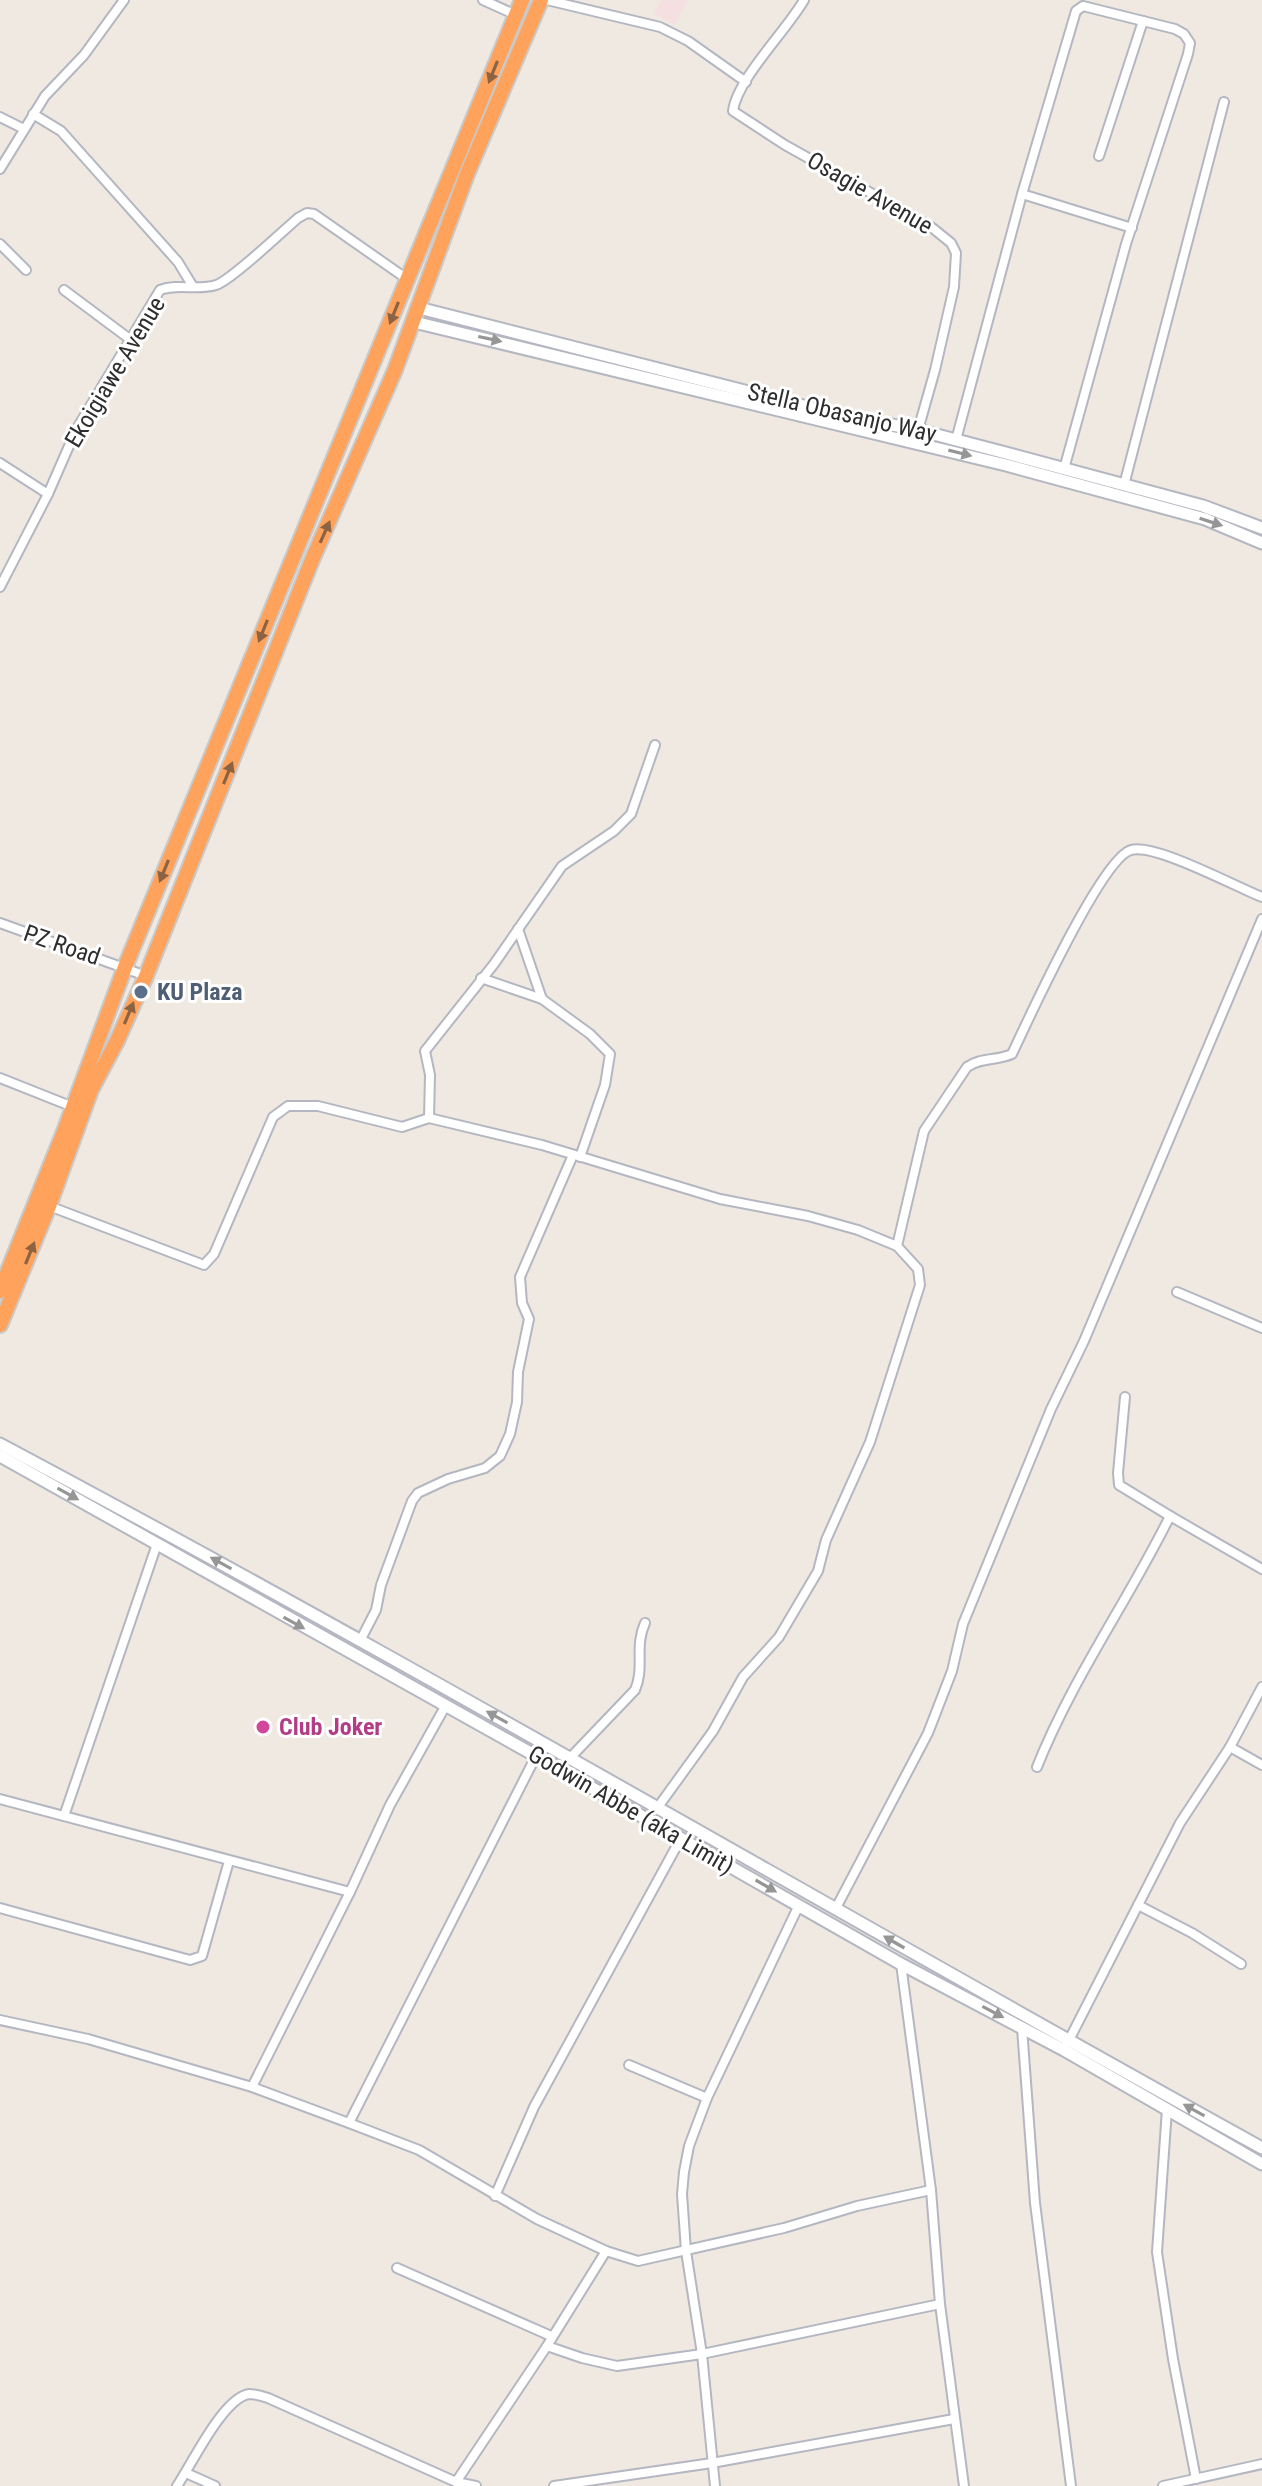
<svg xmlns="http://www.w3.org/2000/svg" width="1262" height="2486" viewBox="0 0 1262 2486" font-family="'Roboto Condensed',sans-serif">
<rect width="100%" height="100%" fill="#efe9e1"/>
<path fill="#f5dfe0" d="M661 0H687L675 25 654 14Z"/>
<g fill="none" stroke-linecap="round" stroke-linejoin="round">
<g stroke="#b4b7c1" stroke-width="12">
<g id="street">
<path d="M483 0 516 15"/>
<path d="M547 0 660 27 688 41 746 82"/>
<path d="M804 0C787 30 737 79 733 111L785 145 930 226 951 243 956 253 954 287 935 370 918 430"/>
<path d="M33 114 61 131 178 262 192 285"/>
<path d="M0 117 24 129"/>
<path d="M1099 156 1143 21"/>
<path d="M0 169 45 96 84 55 124 0"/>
<path d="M1022 194 1132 228"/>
<path d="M0 244 26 270"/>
<path d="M64 290 131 340"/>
<path d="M956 440 1022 194 1076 11 1083 6 1175 29 1184 34 1190 43 1188 54 1126 244 1064 469"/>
<path d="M0 463 48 494"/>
<path d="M1124 485 1224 102"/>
<path d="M0 587 48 494 76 430 160 290C179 283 197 291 216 285 230 281 283 231 298 218L307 213 314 214 407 279"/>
<path d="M0 923 146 976"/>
<path d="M518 929 542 999"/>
<path d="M481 978 542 999 590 1034 610 1054 605 1085 580 1157"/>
<path d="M0 1078 73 1107"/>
<path d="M429 1118 430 1075 425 1051 494 964 562 866 614 831 631 814 655 745"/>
<path d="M49 1206 204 1265 214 1254 273 1117 288 1106H318L402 1127 429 1118 542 1145 720 1199 808 1216 858 1230 897 1246"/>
<path d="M1177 1292 1262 1328"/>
<path d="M1125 1397 1118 1473 1119 1485 1170 1516"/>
<path d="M360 1641 376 1610 381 1585 412 1501 418 1493 448 1479 485 1468 500 1456 510 1434 517 1402 518 1372 529 1319 522 1303 520 1277 573 1155"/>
<path d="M1230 1747 1262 1765"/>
<path d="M569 1759 635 1690C645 1667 634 1647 645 1623"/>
<path d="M1037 1767C1072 1679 1128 1601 1170 1516L1262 1569"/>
<path d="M0 1799 350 1892"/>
<path d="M658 1807 713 1731 743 1677 779 1637 818 1571 826 1540 870 1442 920 1285 918 1269 897 1246 924 1131 967 1067C981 1057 997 1061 1012 1054 1028 1020 1102 858 1131 850 1155 843 1236 887 1262 897"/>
<path d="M64 1816 157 1544"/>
<path d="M1138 1905 1192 1933 1241 1964"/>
<path d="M0 1908 190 1960 202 1956 229 1861"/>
<path d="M836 1908 928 1733 952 1671 963 1624 1051 1409 1084 1341 1262 919"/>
<path d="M901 1964 931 2190 940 2304 964 2486"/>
<path d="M0 2020 88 2039 252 2087 349 2123 419 2150 537 2219 606 2251 638 2261 784 2228 857 2206 931 2190"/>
<path d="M1022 2028 1035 2203 1071 2486"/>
<path d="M1067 2044 1180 1823 1230 1747 1262 1687"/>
<path d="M629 2065 707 2098"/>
<path d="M252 2087 350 1892 390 1805 446 1705"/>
<path d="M1167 2109 1157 2252 1173 2359 1196 2479"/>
<path d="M349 2123 536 1756"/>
<path d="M495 2196 534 2107 681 1838"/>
<path d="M397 2268 551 2336"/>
<path d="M547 2346 582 2358 617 2366 702 2354 940 2304"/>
<path d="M186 2473 215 2486"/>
<path d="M456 2482 547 2346 606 2251"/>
<path d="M177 2486C192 2464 223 2398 249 2394 256 2394 262 2396 268 2398L456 2482 476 2486"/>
<path d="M554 2486 712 2463 954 2419"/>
<path d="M715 2486 702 2354 686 2251 682 2194 684 2172 689 2146 707 2098 799 1905"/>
<path d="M1163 2486 1262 2464"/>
</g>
</g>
<g stroke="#b4b7c1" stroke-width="15">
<g id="secondary">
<path d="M419 308 831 413 918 430 1002 452 1203 506 1262 528"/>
<path d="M414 322 1006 465 1205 519 1262 543"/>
<path d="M0 1444C425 1670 840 1915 1262 2148"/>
<path d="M0 1456 536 1756 901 1964 1064 2050 1262 2164"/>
</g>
</g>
<g stroke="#c9c9c9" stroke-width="18">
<g id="highway">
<path d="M0 1291 65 1129 125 967 522 0"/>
<path d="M0 1325 49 1206 91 1090 117 1041 146 976 312 560 395 370 467 174 541 0"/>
</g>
</g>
<use href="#street" stroke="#fff" stroke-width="8"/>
<use href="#secondary" stroke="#fff" stroke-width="11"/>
<use href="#highway" stroke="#ffa35c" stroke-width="14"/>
</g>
<defs><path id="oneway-solid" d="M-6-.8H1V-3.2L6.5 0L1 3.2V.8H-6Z" transform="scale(2)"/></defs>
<g fill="#8c6343">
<use href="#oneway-solid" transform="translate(493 72) rotate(112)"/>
<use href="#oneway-solid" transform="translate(394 313) rotate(112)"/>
<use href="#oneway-solid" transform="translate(325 532) rotate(-66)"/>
<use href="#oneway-solid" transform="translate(263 631) rotate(112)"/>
<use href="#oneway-solid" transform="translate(228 773) rotate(-68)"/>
<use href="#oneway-solid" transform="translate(164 871) rotate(112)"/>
<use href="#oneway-solid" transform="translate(129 1013) rotate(-67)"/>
<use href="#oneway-solid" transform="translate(30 1253) rotate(-68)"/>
</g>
<g fill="#969696">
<use href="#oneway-solid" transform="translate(490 339) rotate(12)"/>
<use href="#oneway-solid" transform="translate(960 453) rotate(14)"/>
<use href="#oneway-solid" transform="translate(1211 522) rotate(18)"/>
<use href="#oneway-solid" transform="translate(68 1494) rotate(29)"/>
<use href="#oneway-solid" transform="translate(221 1563) rotate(-151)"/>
<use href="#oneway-solid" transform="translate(294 1623) rotate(29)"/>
<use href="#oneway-solid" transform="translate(497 1717) rotate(-151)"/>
<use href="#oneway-solid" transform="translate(766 1886) rotate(30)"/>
<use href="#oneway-solid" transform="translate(894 1942) rotate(-150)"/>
<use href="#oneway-solid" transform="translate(993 2012) rotate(28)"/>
<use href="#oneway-solid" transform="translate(1194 2110) rotate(-151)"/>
</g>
<circle fill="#5c6f8a" stroke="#fff" stroke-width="3" cx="141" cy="992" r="8"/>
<circle fill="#d1479c" stroke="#fff" stroke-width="3" cx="263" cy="1727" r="8"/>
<g text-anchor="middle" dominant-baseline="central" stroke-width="6" stroke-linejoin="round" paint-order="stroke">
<g font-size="24" fill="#2e2e2e" stroke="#fff">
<text transform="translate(870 193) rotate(30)">Osagie Avenue</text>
<text transform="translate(115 372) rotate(-59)">Ekoigiawe Avenue</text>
<text transform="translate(842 413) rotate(13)">Stella Obasanjo Way</text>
<text transform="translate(62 945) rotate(19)">PZ Road</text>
<text transform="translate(631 1810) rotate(30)">Godwin Abbe (aka Limit)</text>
</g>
<g font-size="24" font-weight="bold" fill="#4e5e75" stroke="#fff" text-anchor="start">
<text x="157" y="992">KU Plaza</text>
</g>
<g font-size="24" font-weight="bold" fill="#b23c85" stroke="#fff" text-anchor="start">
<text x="279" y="1727">Club Joker</text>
</g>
</g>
</svg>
